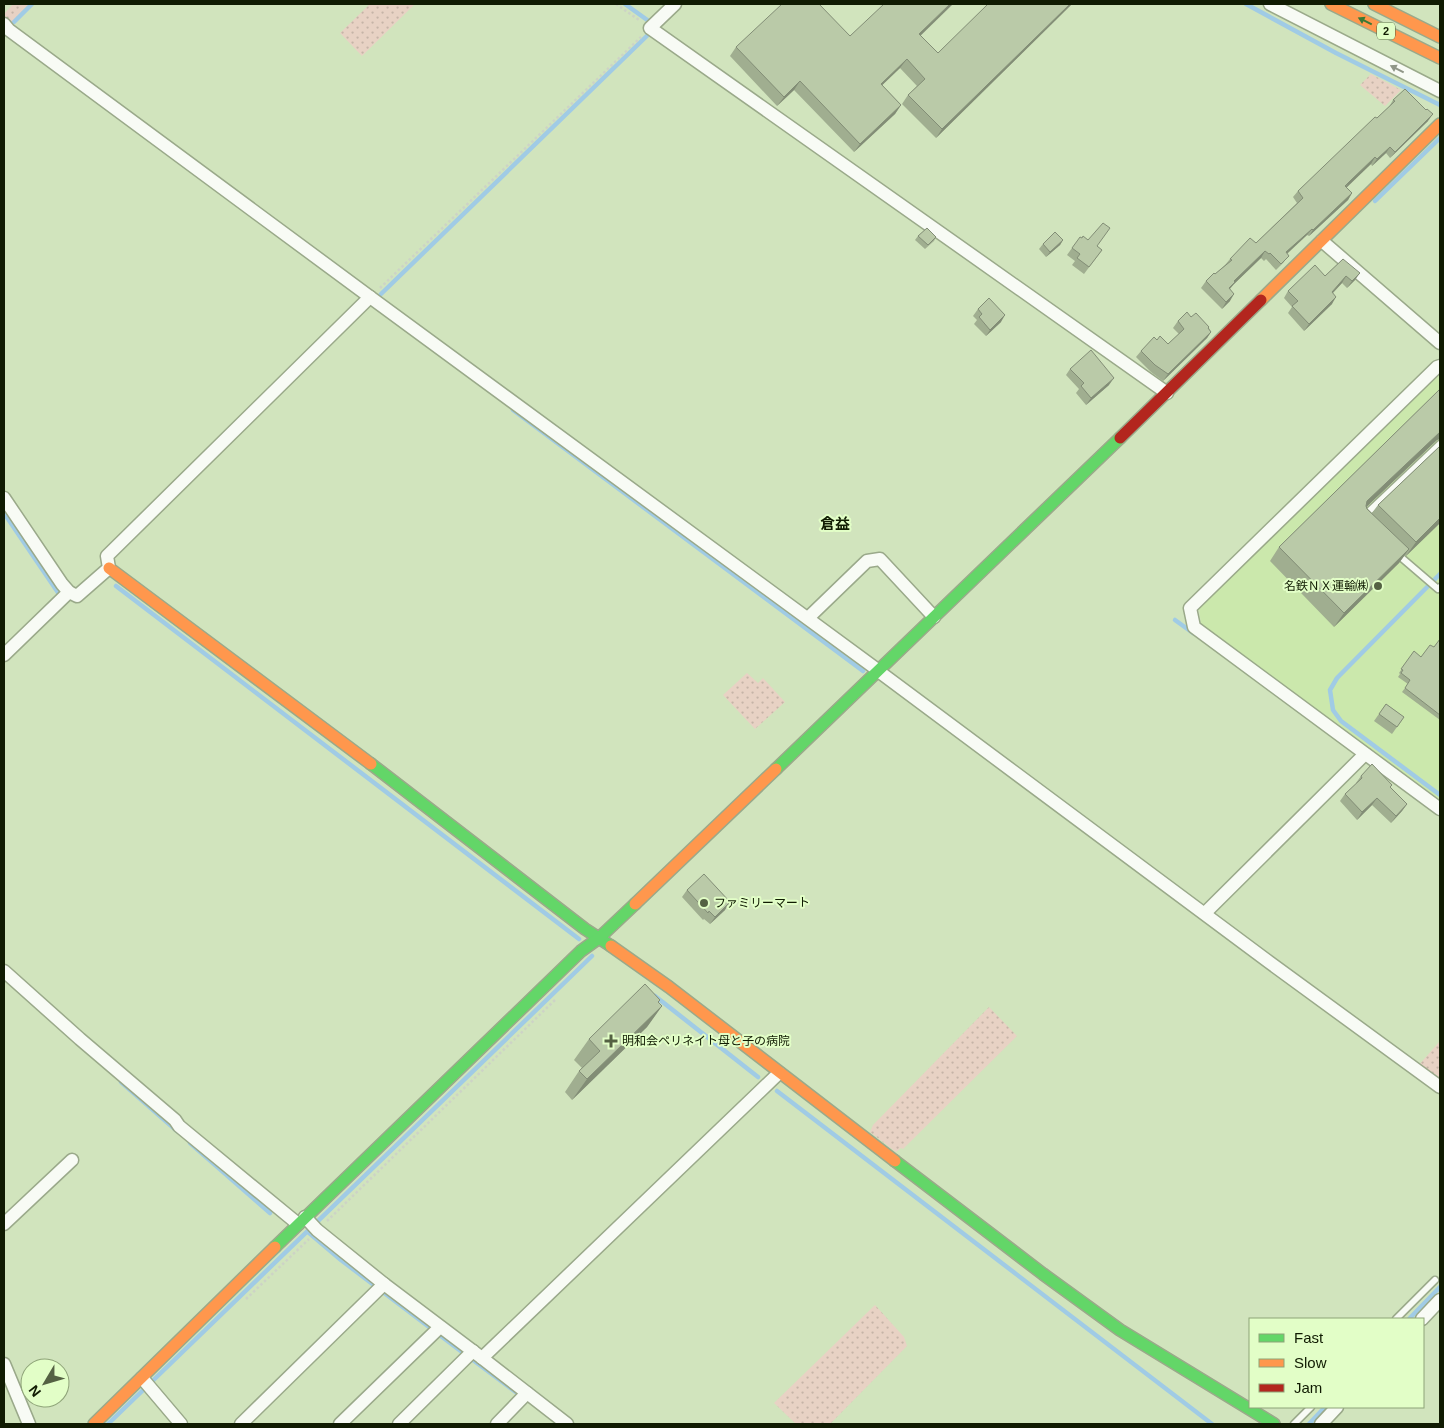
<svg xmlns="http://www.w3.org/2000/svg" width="1444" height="1428" viewBox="0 0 1444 1428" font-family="Arial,'Noto Sans JP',sans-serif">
<defs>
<pattern id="grass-dots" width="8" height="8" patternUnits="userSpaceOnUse" patternTransform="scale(1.25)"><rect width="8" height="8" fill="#e8d2c4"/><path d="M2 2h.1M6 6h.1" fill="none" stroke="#c6b4a7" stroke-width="1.8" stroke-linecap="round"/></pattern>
</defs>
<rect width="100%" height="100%" fill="#d1e4bd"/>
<path fill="#cbe8ac" d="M1440 371V802L1201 624 1199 608Z"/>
<g fill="url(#grass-dots)">
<path d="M13 4H29L11 23 8 22 4 14Z"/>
<path d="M370 4H415L362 56 340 33Z"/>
<path d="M1371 74 1401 90 1385 106 1360 85Z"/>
<path d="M747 673 758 683 763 678 785 702 755 729 723 695Z"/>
<path d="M989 1007 1017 1036 903 1149 901 1148 896 1152 870 1132 873 1125Z"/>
<path d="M1440 1041V1082L1418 1066Z"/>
<path d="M875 1305 904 1337 907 1346 830 1424H796L774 1403Z"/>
</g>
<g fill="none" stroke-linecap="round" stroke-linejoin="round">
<g stroke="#a0cbe5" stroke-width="4.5">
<path d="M625 4 650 22"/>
<path d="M1246 4 1336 53 1440 105"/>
<path d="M14 22 32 4"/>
<path d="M1375 201 1440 138"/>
<path d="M381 294 653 30"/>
<path d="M513 410 863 671"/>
<path d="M4 513 59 594"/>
<path d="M1440 574 1337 678 1330 690 1333 710 1341 721 1440 795"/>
<path d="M116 586 579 939"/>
<path d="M1175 620 1193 633"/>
<path d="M655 996 758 1077"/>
<path d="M121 1082 177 1131"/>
<path d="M777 1091 1212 1424"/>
<path d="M190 1143 270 1213"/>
<path d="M308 1232 341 1260 462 1352"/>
<path d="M1409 1319 1440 1287"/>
<path d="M473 1360 521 1396"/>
<path d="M108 1424 592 956"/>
<path d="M1309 1424 1325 1407"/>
</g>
<g stroke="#9aa98a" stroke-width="9">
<g id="lane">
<path d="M1364 516 1440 444"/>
<path d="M1396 553 1438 589 1440 587"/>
<path d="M1396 1319 1435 1280"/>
<path d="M1294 1424 1311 1407"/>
</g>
</g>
<g stroke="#9aa98a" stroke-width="15">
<g id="street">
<path d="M675 4 650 28 1167 393"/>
<path d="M1270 4 1440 91"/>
<path d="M4 24 9 30 370 297 879 671"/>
<path d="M1322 241 1440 343"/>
<path d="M1440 366 1437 367 1190 608 1194 627 1440 809"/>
<path d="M4 498 62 584 69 592 77 596 109 568 107 556 370 297"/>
<path d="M808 618 867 561 880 559 934 617"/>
<path d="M4 655 69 592"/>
<path d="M881 673 1269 962 1440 1087"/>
<path d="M1205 913 1365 754"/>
<path d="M4 971 80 1039 175 1120 179 1126 298 1224"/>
<path d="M305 1217 317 1230 384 1284 482 1358 567 1424"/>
<path d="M4 1224 72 1160"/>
<path d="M1422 1319 1440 1300"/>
<path d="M482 1358 779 1073"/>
<path d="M4 1364 29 1424"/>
<path d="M142 1378 181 1424"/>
<path d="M241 1424 384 1284"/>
<path d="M340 1424 440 1327"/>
<path d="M399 1424 473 1351"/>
<path d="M497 1424 527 1393"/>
<path d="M1321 1424 1337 1407"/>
</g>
</g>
<g stroke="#9aa98a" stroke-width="14">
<g id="fast">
<path d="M371 764 585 929 611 946"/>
<path d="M776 769 1120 438"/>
<path d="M895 1161 1043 1274 1120 1330 1274 1424"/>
<path d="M275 1247 581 951 599 938 635 904"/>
</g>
</g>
<g stroke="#9aa98a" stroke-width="14">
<g id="slow">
<path d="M1331 4 1440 58"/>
<path d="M1374 4 1440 37"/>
<path d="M1261 300 1440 124"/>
<path d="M109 568 371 764"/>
<path d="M635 904 776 769"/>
<path d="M611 946 669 987 895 1161"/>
<path d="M94 1424 275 1247"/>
</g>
</g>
<g stroke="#9aa98a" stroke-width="14">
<path id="jam" d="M1120 438 1261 300"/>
</g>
<g stroke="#cdd3c6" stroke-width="2.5" stroke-dasharray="2.5 2.5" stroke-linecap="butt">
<path d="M616 4 639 20"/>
<path d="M380 288 641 37"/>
<path d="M327 1221 555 1000"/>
<path d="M246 1299 309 1239"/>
</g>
<use href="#lane" stroke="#f8fbf5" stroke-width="6"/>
<use href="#street" stroke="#f8fbf5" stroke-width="12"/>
<use href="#fast" stroke="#63d668" stroke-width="11"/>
<use href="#slow" stroke="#ff974d" stroke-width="11"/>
<use href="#jam" stroke="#b3261e" stroke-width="11"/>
</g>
<g fill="#a0ae90">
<path d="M1072 4 936 138 902 104 908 95 917 86 900 68 882 85 901 105 895 114 854 152 794 90 777 106 730 56 736 47 850 36 920 35 938 53Z"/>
<path d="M1393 100 1428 121 1390 158 1386 153 1372 166 1371 164 1346 187 1352 193 1348 200 1309 236 1307 235 1287 254 1284 262 1276 270 1266 259 1264 261 1261 258 1234 284 1230 289V301L1222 309 1201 288 1206 281 1215 274 1225 265 1230 259 1256 243 1297 203 1293 197 1298 191 1389 107Z"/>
<path d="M918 236 936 237 934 241 925 249 915 240Z"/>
<path d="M1063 240 1060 245 1046 257 1039 249 1043 244Z"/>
<path d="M1097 246 1102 250 1084 274 1072 265 1075 261 1067 255 1072 248Z"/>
<path d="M1343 259 1355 280 1347 288 1342 283 1333 293 1332 304 1304 331 1288 313 1292 307 1284 298 1288 291 1325 276Z"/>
<path d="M978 309 1001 322 986 336 974 324 977 320 973 316Z"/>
<path d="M1191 317 1209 328 1211 332 1207 338 1163 381 1151 372 1136 357 1141 351 1157 340 1168 344 1179 334 1173 328 1178 321Z"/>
<path d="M1070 369 1109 385 1086 405 1076 393 1079 389 1066 375Z"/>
<path d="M1440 389 1439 439 1437 440 1366 507 1372 513 1378 505 1440 446V523L1406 556 1405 555 1399 563 1334 627 1270 561 1279 547Z"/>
<path d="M1440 639V720L1402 692 1408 684 1398 677 1400 674 1399 673 1414 651 1421 657 1434 647Z"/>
<path d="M1386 704 1404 717 1392 734 1374 721Z"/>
<path d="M1361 776 1392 785 1390 787 1407 804 1402 811 1391 823 1372 805 1357 820 1340 801 1345 794 1356 784V783Z"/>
<path d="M687 890 725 910 710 924 704 919 703 920 682 897Z"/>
<path d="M658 1002 662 1006 647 1027 572 1100 565 1092 579 1071 582 1068 574 1060 589 1039Z"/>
</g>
<g fill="#828d76">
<path d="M950 4H953L913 43 919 34Z"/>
<path d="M1070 4H1072L936 138 942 129Z"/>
<path d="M907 59 900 68 874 93 881 84Z"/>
<path d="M800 81 794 90 777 106 784 97Z"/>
<path d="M901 105 895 114 854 152 860 144Z"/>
<path d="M1433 114 1428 121 1390 158 1395 152Z"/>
<path d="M1390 147 1386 153 1372 166 1377 159Z"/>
<path d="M1375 157 1371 164 1341 193 1349 182Z"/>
<path d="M1352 193 1348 200 1309 236 1313 230Z"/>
<path d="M1312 229 1307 235 1281 259 1286 252Z"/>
<path d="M1063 240 1060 245 1046 257 1050 252Z"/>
<path d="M1265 251 1261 258 1234 284 1224 295 1234 281Z"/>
<path d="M1360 273 1355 280 1347 288 1352 281Z"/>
<path d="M1346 276 1342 283 1327 299 1332 292Z"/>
<path d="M1234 294 1230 301 1222 309 1226 302Z"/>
<path d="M1336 297 1332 304 1304 331 1309 324Z"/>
<path d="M1005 315 1001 322 986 336 990 330Z"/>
<path d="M1211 332 1207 338 1163 381 1168 374Z"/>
<path d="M1114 378 1109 385 1086 405 1091 398Z"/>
<path d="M1440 432V439L1437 440 1358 515 1367 501Z"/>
<path d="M1440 518V523L1406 556 1416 542Z"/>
<path d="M1409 549 1399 563 1334 627 1344 613Z"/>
<path d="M1377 798 1372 805 1357 820 1362 812Z"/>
<path d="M1407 804 1402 811 1391 823 1396 816Z"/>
<path d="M730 902 725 910 710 924 715 917Z"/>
<path d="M662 1006 647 1027 572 1100 587 1079Z"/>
</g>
<g fill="#bacaa8" stroke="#828d76">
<path d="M782 4H819L850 36 884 4H950L919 34 938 53 988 4H1070L942 129 908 95 925 79 907 59 881 84 901 105 860 144 800 81 784 97 736 47Z"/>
<path d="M1405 89 1426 110 1427 109 1433 114 1395 152 1390 147 1377 159 1375 157 1349 182 1345 186 1352 193 1313 230 1312 229 1286 252 1289 256 1281 264 1270 253 1269 254 1265 251 1234 281 1235 282 1229 288 1234 294 1226 302 1206 281 1214 273 1215 274 1232 260 1230 259 1250 238 1256 243 1303 198 1298 191 1375 117 1377 118 1395 101 1393 100Z"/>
<path d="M1103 223 1110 228 1097 246 1102 250 1089 267 1077 258 1080 254 1072 248 1080 237 1082 238 1083 236 1088 240Z"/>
<path d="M927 228 936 237 928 245 918 236Z"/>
<path d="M1055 232 1063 240 1050 252 1043 244Z"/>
<path d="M1343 259 1360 273 1352 281 1346 276 1332 292 1336 297 1309 324 1292 306 1298 301 1288 291 1315 265 1325 276Z"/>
<path d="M989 298 1005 315 990 330 979 317 982 314 978 309Z"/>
<path d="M1187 312 1191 317 1196 313 1209 327 1208 328 1211 332 1168 374 1155 365 1141 351 1154 337 1157 340 1160 336 1168 344 1184 329 1178 321Z"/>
<path d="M1091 350 1114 378 1091 398 1081 386 1084 383 1070 369Z"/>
<path d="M1440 389V432L1367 501 1366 506 1367 509 1409 549 1344 613 1279 547Z"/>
<path d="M1440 446V518L1416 542 1378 505Z"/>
<path d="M1440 639V715L1405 688 1410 680 1401 673 1403 670 1401 669 1414 651 1421 657 1430 645 1434 647Z"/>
<path d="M1386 704 1404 717 1397 727 1379 714Z"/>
<path d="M1372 764 1392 785 1390 787 1407 804 1396 816 1377 798 1362 812 1345 794 1362 778 1361 776Z"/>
<path d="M704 874 730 902 715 917 709 911 708 913 687 890Z"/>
<path d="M645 984 660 1000 658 1002 662 1006 587 1079 579 1071 600 1051 589 1039Z"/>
</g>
<defs><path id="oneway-solid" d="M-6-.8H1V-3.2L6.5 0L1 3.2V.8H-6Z" transform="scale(1.25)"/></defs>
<use fill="#3a7835" href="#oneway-solid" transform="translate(1365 21) rotate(-154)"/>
<use fill="#909688" href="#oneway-solid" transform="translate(1397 69) rotate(-153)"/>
<g fill="#546143" stroke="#e2fec7" stroke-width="2">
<circle cx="1378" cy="586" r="5"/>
<circle cx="704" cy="903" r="5"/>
<path d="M608.5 1033.5h5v5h5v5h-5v5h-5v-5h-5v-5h5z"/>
</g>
<g text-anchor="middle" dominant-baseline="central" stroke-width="4" stroke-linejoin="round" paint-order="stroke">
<rect fill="#e2fec7" stroke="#4f5f3d" stroke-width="1" x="1377" y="22.5" width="18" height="17" rx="4"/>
<g font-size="11" font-weight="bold" fill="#101b02">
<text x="1386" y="31">2</text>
</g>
<g font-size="12" fill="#101b02" stroke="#e2fec7" text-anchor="start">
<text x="1368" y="586" text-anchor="end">名鉄ＮＸ運輸㈱</text>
<text x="714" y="903">ファミリーマート</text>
<text x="622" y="1041">明和会ペリネイト母と子の病院</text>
</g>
<g font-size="15" font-weight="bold" fill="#101b02" stroke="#e2fec7">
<text x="835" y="523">倉益</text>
</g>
</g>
<rect width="1444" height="1428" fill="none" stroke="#101b02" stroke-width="10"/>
<rect x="1249" y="1318" width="175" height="90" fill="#e2fec7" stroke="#8ea378"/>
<rect x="1259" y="1334" width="25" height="8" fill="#63d668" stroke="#8ea378"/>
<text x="1294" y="1343" font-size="15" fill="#101b02">Fast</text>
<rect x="1259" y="1359" width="25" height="8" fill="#ff974d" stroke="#8ea378"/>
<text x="1294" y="1368" font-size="15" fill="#101b02">Slow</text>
<rect x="1259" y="1384" width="25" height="8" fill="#b3261e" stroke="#8ea378"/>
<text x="1294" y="1393" font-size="15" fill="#101b02">Jam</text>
<g transform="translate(45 1383) rotate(232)"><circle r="24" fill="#e2fec7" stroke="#8ea378"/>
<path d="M0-4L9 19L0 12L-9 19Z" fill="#546143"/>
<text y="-8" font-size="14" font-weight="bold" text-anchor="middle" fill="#101b02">N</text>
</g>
</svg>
